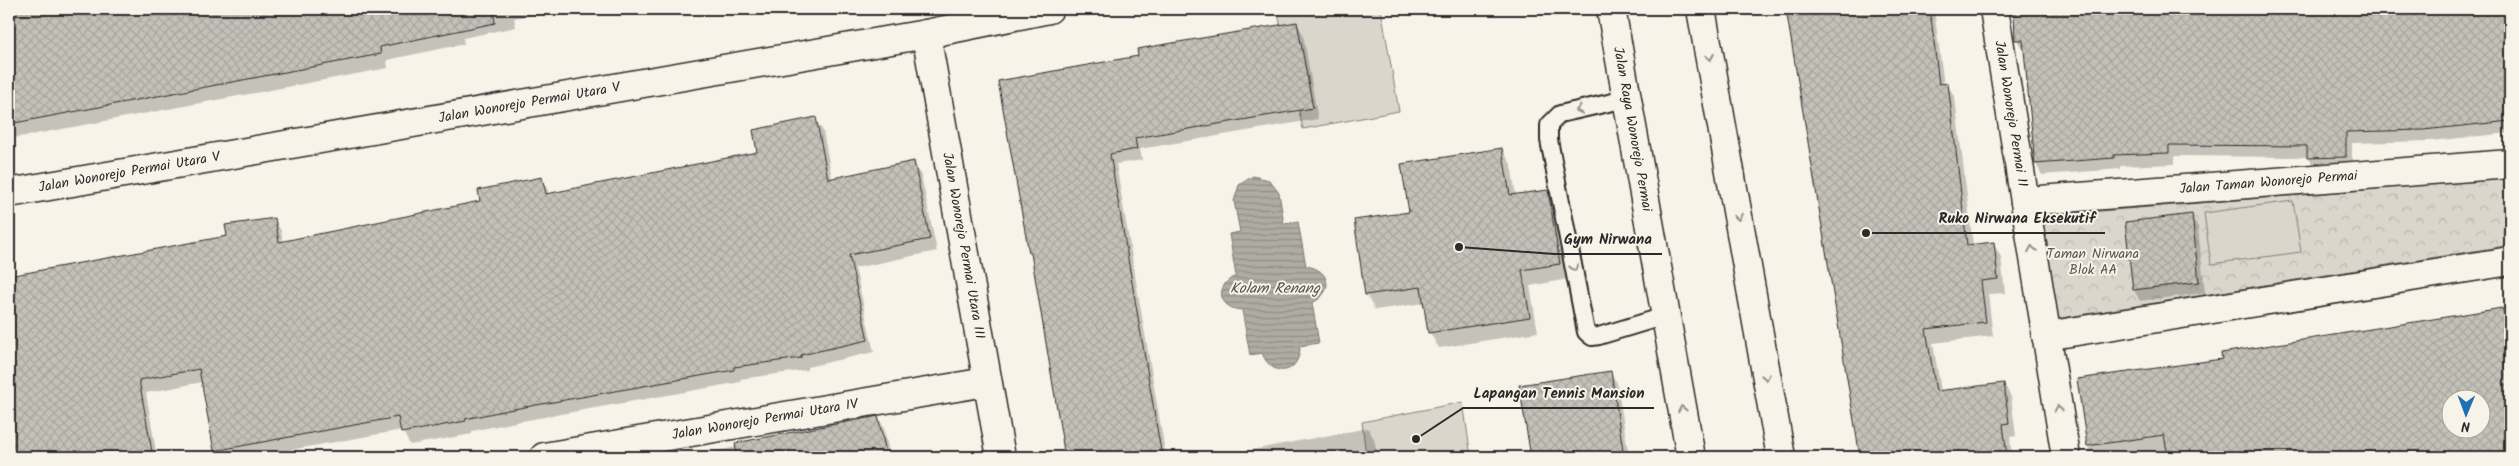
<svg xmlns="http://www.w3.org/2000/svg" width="2519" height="466" viewBox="0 0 2519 466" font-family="Kalam,sans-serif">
<defs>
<pattern id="forest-crowns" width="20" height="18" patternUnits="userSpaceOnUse" patternTransform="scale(1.25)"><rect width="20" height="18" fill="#dad6cc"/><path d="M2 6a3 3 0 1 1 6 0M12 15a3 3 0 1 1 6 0" fill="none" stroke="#bbb8af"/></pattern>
<pattern id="water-rules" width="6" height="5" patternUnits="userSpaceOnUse" patternTransform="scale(1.25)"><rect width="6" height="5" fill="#afaca4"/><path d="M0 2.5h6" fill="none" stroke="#8f8c86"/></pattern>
<pattern id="building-cross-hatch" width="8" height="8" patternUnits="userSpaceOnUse" patternTransform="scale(1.25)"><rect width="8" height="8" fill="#c4c1b9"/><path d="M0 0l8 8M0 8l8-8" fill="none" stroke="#a9a69f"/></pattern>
</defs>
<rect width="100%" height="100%" fill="#f7f3e8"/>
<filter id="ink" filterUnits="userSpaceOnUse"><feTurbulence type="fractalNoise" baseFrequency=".02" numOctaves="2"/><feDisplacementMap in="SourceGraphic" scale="10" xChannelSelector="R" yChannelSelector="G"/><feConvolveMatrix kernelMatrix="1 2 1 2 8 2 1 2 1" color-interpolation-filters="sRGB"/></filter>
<g filter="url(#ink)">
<path fill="url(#forest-crowns)" stroke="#82807c" d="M2510 178V245L2050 320 2027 217Z"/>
<g fill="#dad6cc" stroke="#82807c">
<path d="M1277 9H1381L1399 111 1303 129Z"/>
<path d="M2293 201 2301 252 2211 264 2204 213Z"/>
<path d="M1463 402 1471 457H1366L1362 422Z"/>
</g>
<path fill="url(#water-rules)" stroke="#7a7874" d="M1253 176 1269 180 1279 193 1284 224 1298 222 1306 266C1330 269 1335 292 1312 303L1319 343 1300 346C1300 375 1272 379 1262 353L1250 355 1242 310C1218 309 1214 285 1236 276L1229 234 1240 232 1234 201 1239 185Z"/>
<g fill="#0003" fill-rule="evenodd">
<path d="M9 9H564L514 18 516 27 463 38 464 44 387 60 388 68 9 139Z"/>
<path d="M1787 9H1934L1944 85 1947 84 1955 98 1973 245 1993 243 2001 257 2005 293 1988 294 1993 336 1933 343 1941 391 2004 384 2011 397 2016 436 2010 437 2012 457H1861Z"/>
<path d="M2016 9H2246V11L2510 9V133L2430 141 2352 143V168H2315L2308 157 2175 156V164L2120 166V169L2042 175 2036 164 2026 50 2023 51 2017 39Z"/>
<path d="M1297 23 1303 34 1318 119 1140 149 1142 160 1116 164 1166 457H1066L1040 300 1140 58Z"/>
<path d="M815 119 823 131 832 179 914 163 921 175 937 251 855 268 874 352 807 367V370L740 379 741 382 516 422 472 431V434L410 445 402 430 251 457H219L215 450 202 382 146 393 157 457H9V277L228 237 274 219 281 231 283 242 482 202 542 178 550 195 759 153Z"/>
<path d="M1502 149 1511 164 1516 196 1547 191 1556 206 1568 279 1530 286 1538 332 1439 348 1430 333 1425 303 1375 310 1366 295 1355 221 1410 213Z"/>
<path d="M2191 216 2198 227 2205 293 2140 301 2134 290Z"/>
<path d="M2510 310V457H2090L2078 380 2223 360 2457 316ZM2452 398H2482V428H2452Z"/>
<path d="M1610 372 1617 383 1629 457H1532L1521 386Z"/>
<path d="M878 417 884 428 890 457H687L736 447 735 443Z"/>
<path d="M1368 428 1374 439 1378 457H1214Z"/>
</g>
<g fill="url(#building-cross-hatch)" stroke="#2b2b2b" fill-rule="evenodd">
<path d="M9 9H493L495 23 380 47 381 54 9 124Z"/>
<path d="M1786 9H1930L1939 84 1948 83 1967 245 1994 242 1998 279 1981 281 1986 322 1926 329 1936 391 2004 383 2009 423 2003 424 2007 457H1860Z"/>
<path d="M2014 9H2510V121L2423 130 2346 132V157L2307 158V146L2169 145V153L2114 155V158L2035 164 2023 40H2015Z"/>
<path d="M1297 22 1313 108 1135 138 1137 149 1110 154 1162 457H1065L1031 253H1029L998 81 1138 56 1137 49Z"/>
<path d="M816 117 828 179 914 161 930 239 849 255 868 340 801 355V358L734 367V370L508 410 465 419 466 421 401 433 398 417 214 451 199 369 139 380 153 457H9V276L227 236 225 225 275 218 279 242 480 201 478 190 542 177 546 194 757 152 753 130Z"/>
<path d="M1502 148 1510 195 1548 190 1560 264 1522 270 1530 317 1428 333 1421 287 1365 295 1354 220 1409 212 1401 164Z"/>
<path d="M2192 214 2199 282 2133 290 2125 222Z"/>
<path d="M2502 308 2503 311 2510 310V457H2168L2164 435 2087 446 2077 379 2222 359 2221 353ZM2452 398H2482V428H2452Z"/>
<path d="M1611 371 1624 457H1531L1519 385Z"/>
<path d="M878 416 887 457H737L735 443Z"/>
</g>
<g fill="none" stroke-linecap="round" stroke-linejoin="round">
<g stroke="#2b2b2b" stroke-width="20">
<path id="lane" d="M1626 99 1560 114 1549 125V140L1586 332 1592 337 1599 336 1665 316"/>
</g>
<g stroke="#2b2b2b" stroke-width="31">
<g id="street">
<path id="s1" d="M1611 9 1691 457"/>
<path d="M1701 9 1781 457"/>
<path id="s2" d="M1994 9 2066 457"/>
<path id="s3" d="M926 34 1001 457"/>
<path id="s4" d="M9 193 926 34 1049 9"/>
<path id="s5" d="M2025 201 2510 164"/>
<path d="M2046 336 2510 261"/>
<path id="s6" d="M544 457 986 382"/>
</g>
</g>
<use href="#lane" stroke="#f7f3e8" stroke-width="16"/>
<use href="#street" stroke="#f7f3e8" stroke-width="28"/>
</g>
<defs><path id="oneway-chevron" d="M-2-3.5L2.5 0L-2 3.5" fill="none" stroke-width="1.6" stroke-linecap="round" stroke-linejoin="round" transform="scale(1.25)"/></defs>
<g stroke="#918f8a">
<use href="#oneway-chevron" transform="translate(1710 57) rotate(80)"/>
<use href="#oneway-chevron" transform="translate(1579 110) rotate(167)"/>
<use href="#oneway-chevron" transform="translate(1738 217) rotate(80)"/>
<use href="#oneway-chevron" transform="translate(2032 249) rotate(-99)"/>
<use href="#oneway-chevron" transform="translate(1574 268) rotate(79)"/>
<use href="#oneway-chevron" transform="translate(1766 377) rotate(80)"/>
<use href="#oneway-chevron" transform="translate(1682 409) rotate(-101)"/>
<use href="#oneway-chevron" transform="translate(2058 409) rotate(-99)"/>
</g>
</g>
<g text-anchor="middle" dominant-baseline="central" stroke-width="4" stroke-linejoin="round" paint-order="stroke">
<g font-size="14" fill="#2b2b2b" stroke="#f7f3e8">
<text stroke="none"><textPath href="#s4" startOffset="528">Jalan Wonorejo Permai Utara V</textPath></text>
<text stroke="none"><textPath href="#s2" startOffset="106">Jalan Wonorejo Permai II</textPath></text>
<text stroke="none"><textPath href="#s1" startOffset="122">Jalan Raya Wonorejo Permai</textPath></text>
<text stroke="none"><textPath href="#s4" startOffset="122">Jalan Wonorejo Permai Utara V</textPath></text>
<text stroke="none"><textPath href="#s5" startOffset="244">Jalan Taman Wonorejo Permai</textPath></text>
<text stroke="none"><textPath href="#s3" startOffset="215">Jalan Wonorejo Permai Utara III</textPath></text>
<text stroke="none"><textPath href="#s6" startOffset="224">Jalan Wonorejo Permai Utara IV</textPath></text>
</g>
<g font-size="14" fill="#575653" stroke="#f7f3e8">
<text x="2093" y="254">Taman Nirwana<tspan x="2093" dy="16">Blok AA</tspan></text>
</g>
<g font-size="15" font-style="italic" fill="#53524f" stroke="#f7f3e8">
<text x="1275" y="289">Kolam Renang</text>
</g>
</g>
<path fill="none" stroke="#2b2b2b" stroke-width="2" d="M1866 233L1928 233H2105M1459 247L1554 254H1662M1416 439L1463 408H1654"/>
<g fill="#2b2b2b" stroke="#f7f3e8" stroke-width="2">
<circle cx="1866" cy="233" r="5"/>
<circle cx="1459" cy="247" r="5"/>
<circle cx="1416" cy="439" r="5"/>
</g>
<g font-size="15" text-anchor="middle" font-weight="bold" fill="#2b2b2b" stroke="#f7f3e8" stroke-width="4" stroke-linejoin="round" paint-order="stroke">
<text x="2017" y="223">Ruko Nirwana Eksekutif</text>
<text x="1608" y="244">Gym Nirwana</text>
<text x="1559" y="398">Lapangan Tennis Mansion</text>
</g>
<rect width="2519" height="466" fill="none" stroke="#f7f3e8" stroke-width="30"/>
<rect x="15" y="15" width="2489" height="436" fill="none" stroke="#2b2b2b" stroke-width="2" filter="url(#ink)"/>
<g transform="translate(2466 414) rotate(181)"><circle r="24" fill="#f7f3e8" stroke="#a5a39c"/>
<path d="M0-4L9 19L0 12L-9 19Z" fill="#1f6fb2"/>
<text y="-8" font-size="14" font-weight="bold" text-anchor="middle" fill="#2b2b2b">N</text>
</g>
</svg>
